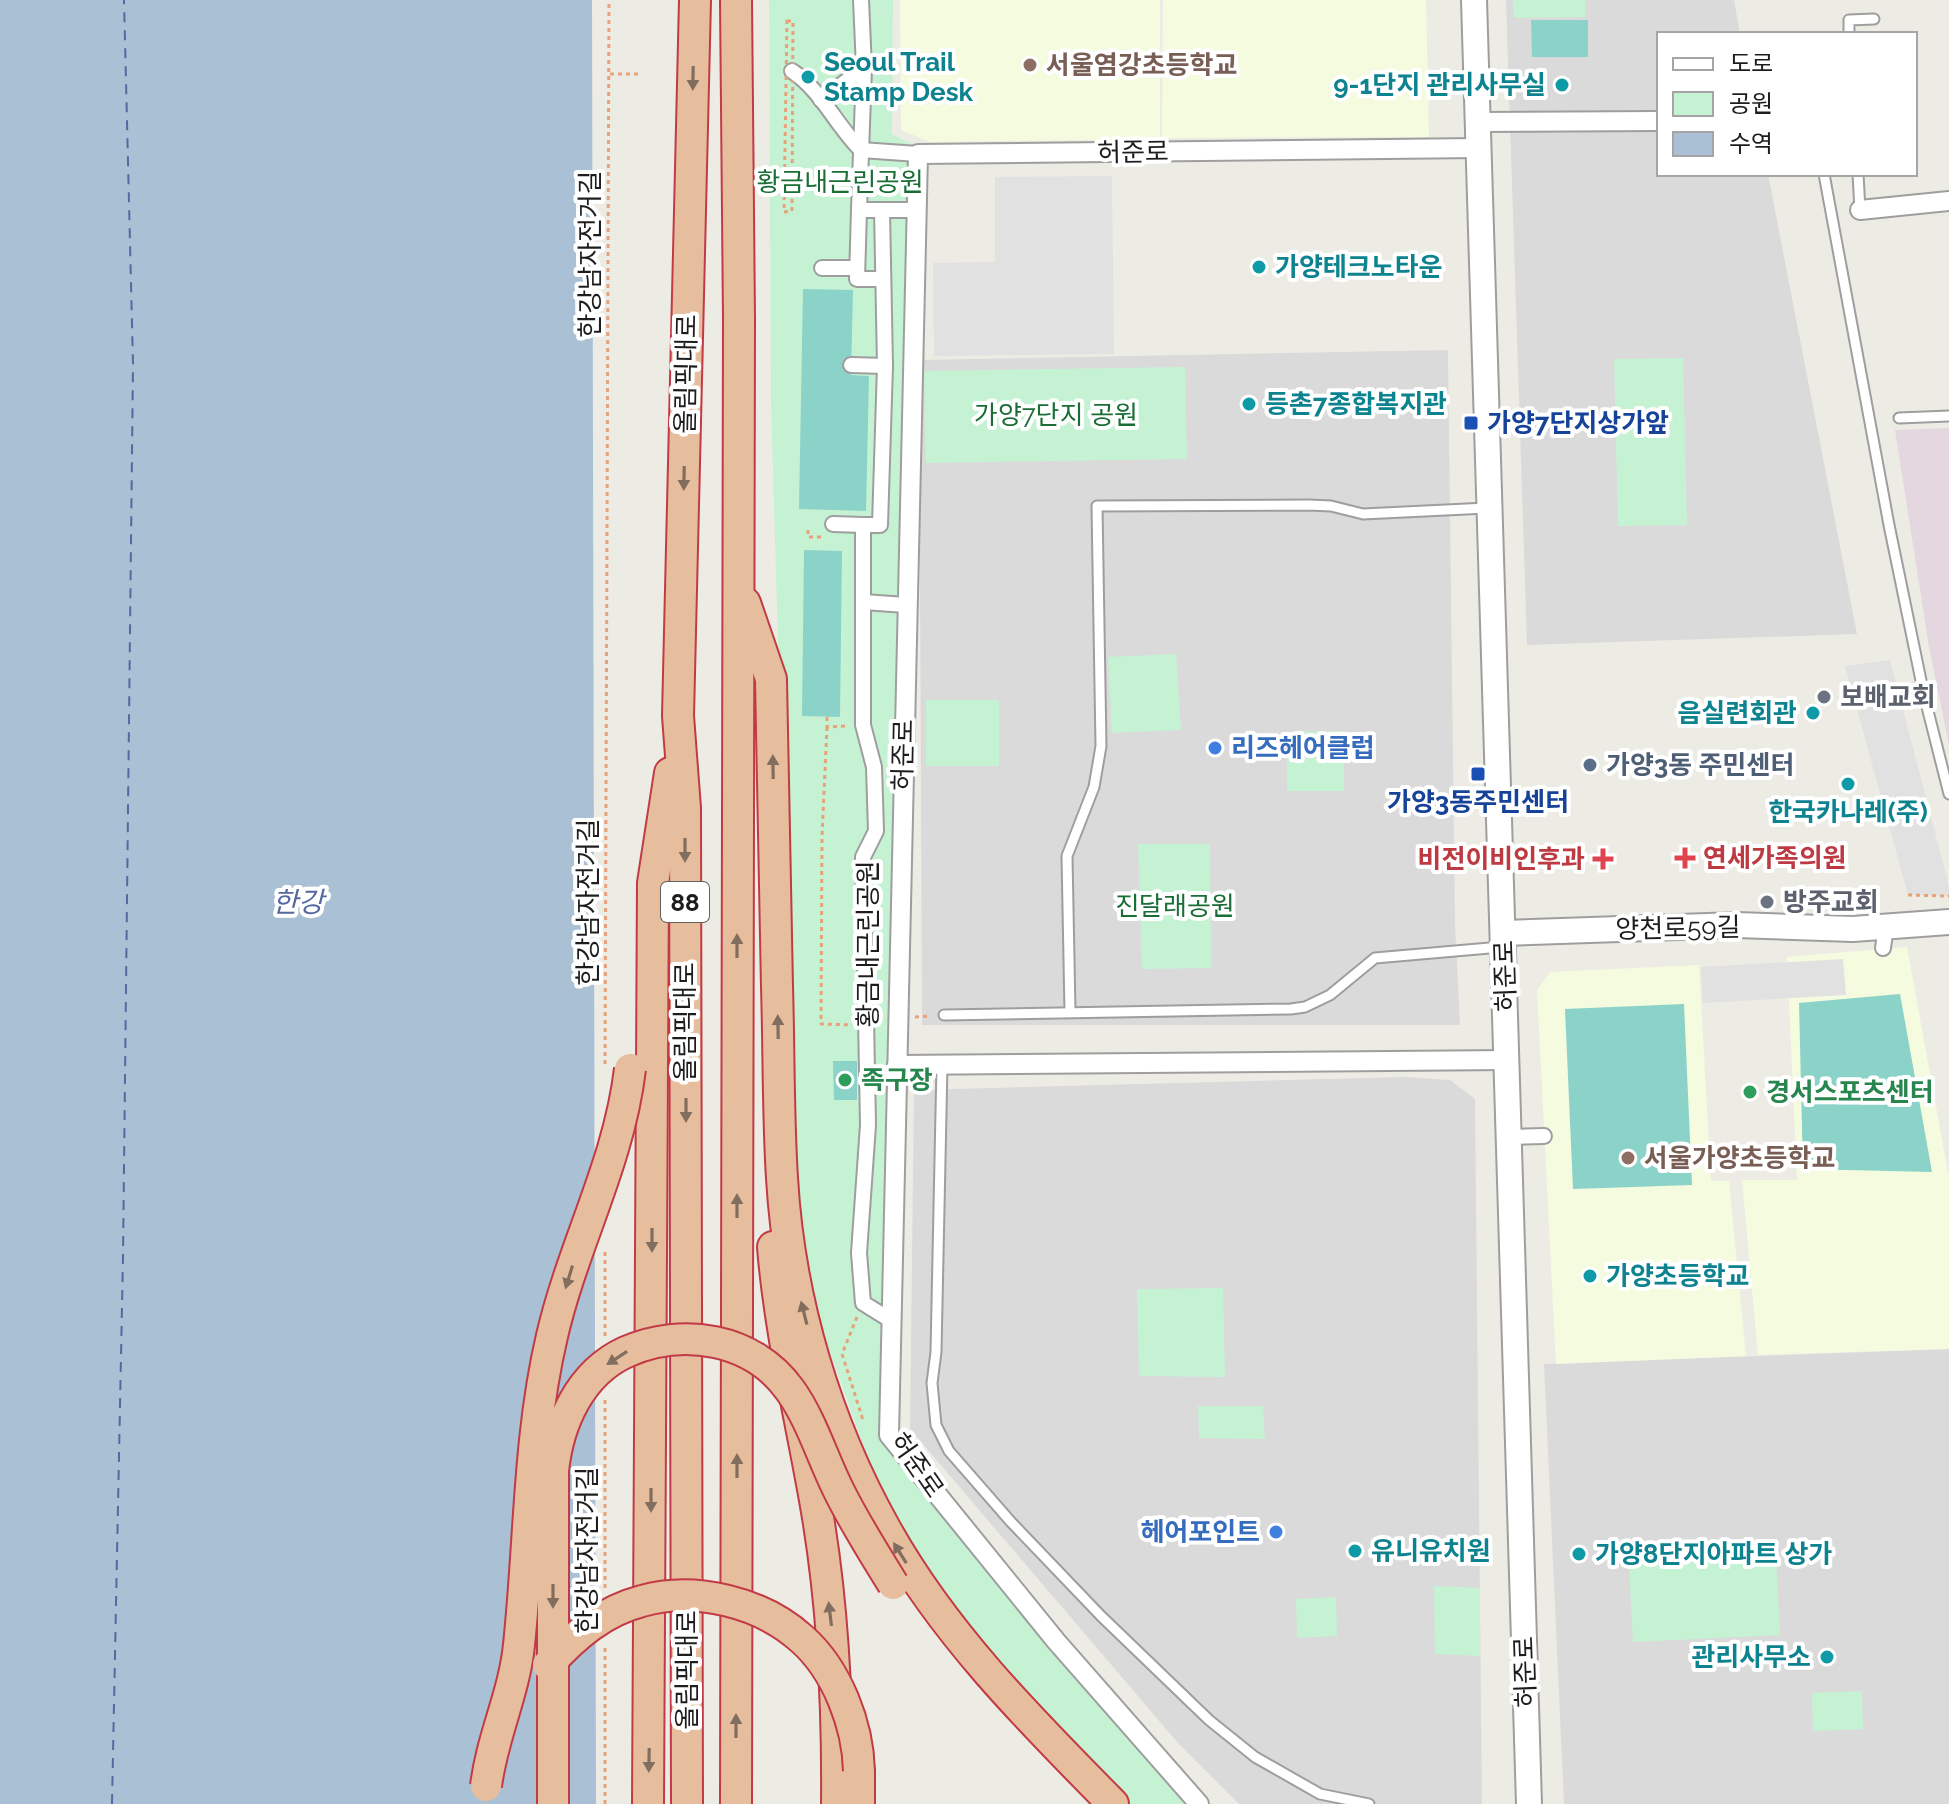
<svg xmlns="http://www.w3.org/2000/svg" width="1949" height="1804" viewBox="0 0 1949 1804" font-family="Raleway,'Noto Sans KR',sans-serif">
<rect width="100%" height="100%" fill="#edece4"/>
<g fill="#dbdada">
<path d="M1506 0H1734L1740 34H1659V174H1768L1857 634 1527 645Z"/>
<path d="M1448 350 1455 923 1460 1025H922L919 360Z"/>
<path d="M1404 1077 1450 1080 1475 1099 1482 1804H1239L1178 1743 910 1429 914 1090Z"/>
<path d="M1949 1349V1804H1564L1544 1364Z"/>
</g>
<path fill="#e5d7df" d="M1949 428V745L1929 647 1895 430Z"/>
<g fill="#f4fbdf">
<path d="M900 0H1160V139L930 142 901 130Z"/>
<path d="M1163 0H1426L1429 137 1162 138Z"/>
<path d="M1907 947 1949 1178V1349L1758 1355 1742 1180H1797L1787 957Z"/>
<path d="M1699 965 1711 1181H1729L1746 1356 1556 1364 1537 990 1550 972Z"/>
</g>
<g fill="#c6f2d4">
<path d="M769 0H893L892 134 912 144 883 1444 1185 1804H1127L951 1607 902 1527 867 1456 813 1304 794 1202 771 400Z"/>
<path d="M1513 0H1585V17L1514 18Z"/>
<path d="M1683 358 1687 525 1618 526 1614 359Z"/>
<path d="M1185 367 1187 459 926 463 924 371Z"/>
<path d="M1176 654 1181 730 1112 733 1108 657Z"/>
<rect x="926" y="700" width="73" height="66"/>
<path d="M1344 731V791H1287V732Z"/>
<path d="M1138 844H1210L1211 968 1142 969Z"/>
<path d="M1223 1288 1225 1377 1139 1376 1137 1289Z"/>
<path d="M1198 1406H1263L1265 1439 1199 1438Z"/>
<path d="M1776 1558 1780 1635 1633 1642 1629 1565Z"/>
<path d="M1434 1586 1480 1588V1656L1435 1654Z"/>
<path d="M1336 1597 1337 1636 1297 1638 1296 1599Z"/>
<path d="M1862 1691 1863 1729 1813 1731 1812 1693Z"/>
</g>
<g fill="#8bd2c9">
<path d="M1531 20H1588V57H1532Z"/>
<path d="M803 289 853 290 851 375 869 376 866 511 799 509Z"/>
<path d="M804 550 842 551 840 717 802 716Z"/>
<path d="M1900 994 1932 1172 1803 1169 1799 1003Z"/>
<path d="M1684 1004 1692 1185 1573 1189 1565 1009Z"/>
<path d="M833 1061H857V1100H834Z"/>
</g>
<g fill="#e1e1e1">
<path d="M1112 176 1114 354 934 356 933 263 995 262V177Z"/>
<path d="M1890 660 1949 886V896L1908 895 1845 666Z"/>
<path d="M1843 959 1846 995 1703 1003 1701 967Z"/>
</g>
<path fill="#a9c0d5" d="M0 0H592L596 1804H0Z"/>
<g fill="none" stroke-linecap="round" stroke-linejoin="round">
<path stroke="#5568a0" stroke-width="2" stroke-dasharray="10 8" stroke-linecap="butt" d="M112 1804 123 1257 133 364 124 0"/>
<g stroke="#9e9e9e" stroke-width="13">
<g id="service">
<path d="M1849 34V20L1874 19"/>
<path d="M1824 174 1889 525 1924 695 1949 794"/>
<path d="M1858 174 1860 210"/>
<path d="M1899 418 1949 416"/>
<path d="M1070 1012 1067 856 1094 787 1101 746 1097 506 1309 505 1331 506 1363 514 1487 508"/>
<path d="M944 1015 1291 1009 1305 1007 1330 995 1375 958 1501 947"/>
<path d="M942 1064 936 1352 932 1383 936 1425 949 1451 1011 1522 1101 1616 1209 1720 1255 1757 1320 1794 1369 1804"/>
</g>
</g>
<g stroke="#9e9e9e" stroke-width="18">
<g id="pedestrian">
<path d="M861 0 864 68 859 210H882L885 366 880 525H863V725L874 767 876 831 863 857 868 1125 859 1253 863 1303 892 1321"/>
<path d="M792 71C822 91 835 124 861 150L918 154"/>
<path d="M821 100 864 68"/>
<path d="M859 210 857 279H883"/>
<path d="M882 210H915"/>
<path d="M822 268H857"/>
<path d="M851 365 885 366"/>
<path d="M833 524 863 525"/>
<path d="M863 602 906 605"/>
<path d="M1883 948 1886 926"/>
<path d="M1510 1137 1544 1136"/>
</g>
</g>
<g stroke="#9e9e9e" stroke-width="22">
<g id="minor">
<path d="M1478 122 1659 121"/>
<path d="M1860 210 1949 201"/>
<path d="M897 1065 1508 1060"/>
<path d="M1199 1804 1056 1641 889 1435 918 154 1479 148"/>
</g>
</g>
<g stroke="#9e9e9e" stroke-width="28">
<g id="tertiary">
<path d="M1474 0 1529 1804"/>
<path d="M1503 933 1737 925 1853 929 1949 922"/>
</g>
</g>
<g stroke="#c23a46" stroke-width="34">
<g id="trunk">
<path d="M736 0 739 319 736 1804"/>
<path d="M745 603 771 679C773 782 775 885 777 987 779 1051 778 1115 782 1178 789 1299 826 1424 886 1530 944 1634 1030 1720 1113 1804"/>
<path d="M773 1247C780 1333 800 1415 815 1500 833 1600 838 1702 837 1804"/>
<path d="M859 1771V1804"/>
<path d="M648 1804 653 883 670 773"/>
<path d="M687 1804 685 808 678 716 695 0"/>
</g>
</g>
<g stroke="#e8a17a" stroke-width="3" stroke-dasharray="4 4" stroke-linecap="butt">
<path d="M787 21H793L792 211 784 212Z"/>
<path d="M610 74H642"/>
<path d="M808 530V537H822"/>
<path d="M827 717V727L847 726"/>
<path d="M827 727 822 836 821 1024 852 1025"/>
<path d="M1908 895 1949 896"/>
<path d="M915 1017 931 1016"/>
<path d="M605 1064 609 0"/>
<path d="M857 1317 842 1354 863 1420"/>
<path d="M605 1336V1248"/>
<path d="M605 1588V1400"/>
<path d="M605 1804V1644"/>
</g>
<use href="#service" stroke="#fff" stroke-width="9"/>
<use href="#pedestrian" stroke="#fff" stroke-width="14"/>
<use href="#minor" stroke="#fff" stroke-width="18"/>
<use href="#tertiary" stroke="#fff" stroke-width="24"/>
<use href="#trunk" stroke="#e6be9e" stroke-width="30"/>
<g stroke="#c23a46" stroke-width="34" stroke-linecap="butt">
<g id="trunk-bridge">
<path d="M548 1665C574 1636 603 1611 642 1601 695 1586 761 1602 802 1639 837 1670 858 1725 859 1771"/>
<path d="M486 1786C492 1737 514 1694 519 1645 530 1541 528 1438 552 1336 573 1245 619 1163 630 1069"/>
<path d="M553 1804V1471C558 1423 580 1373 626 1352 682 1327 753 1338 790 1390 811 1419 822 1457 838 1489 854 1522 874 1553 893 1584"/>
</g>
</g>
<use href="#trunk-bridge" stroke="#e6be9e" stroke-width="30"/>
</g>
<defs><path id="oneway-solid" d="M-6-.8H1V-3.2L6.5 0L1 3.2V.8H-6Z" transform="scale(2)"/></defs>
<g fill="#826e5e">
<use href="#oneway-solid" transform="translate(693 78) rotate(91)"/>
<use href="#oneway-solid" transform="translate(684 478) rotate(91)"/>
<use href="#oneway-solid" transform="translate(773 767) rotate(-91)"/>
<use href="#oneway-solid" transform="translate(685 850) rotate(90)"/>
<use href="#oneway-solid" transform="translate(737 946) rotate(-90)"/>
<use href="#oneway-solid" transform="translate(778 1027) rotate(-91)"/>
<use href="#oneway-solid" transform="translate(686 1110) rotate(90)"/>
<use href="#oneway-solid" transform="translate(737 1206) rotate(-90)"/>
<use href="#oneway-solid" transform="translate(652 1240) rotate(90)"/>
<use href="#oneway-solid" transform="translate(569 1277) rotate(107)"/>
<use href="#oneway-solid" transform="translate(804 1313) rotate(-104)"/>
<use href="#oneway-solid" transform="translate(617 1358) rotate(147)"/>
<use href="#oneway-solid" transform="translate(737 1466) rotate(-90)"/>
<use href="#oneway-solid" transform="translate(651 1500) rotate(90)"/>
<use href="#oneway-solid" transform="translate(900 1553) rotate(-122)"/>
<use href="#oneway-solid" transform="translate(553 1596) rotate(90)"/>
<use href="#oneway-solid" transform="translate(830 1614) rotate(-97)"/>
<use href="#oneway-solid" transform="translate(736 1726) rotate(-90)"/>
<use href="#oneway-solid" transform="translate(649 1760) rotate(91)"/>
</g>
<g fill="#8d6e63" stroke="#fff" stroke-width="3">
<circle cx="1030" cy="65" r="8"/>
<circle cx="1628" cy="1158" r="8"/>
</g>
<g fill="#0f9aa8" stroke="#fff" stroke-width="3">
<circle cx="808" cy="77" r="8"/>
<circle cx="1562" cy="85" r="8"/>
<circle cx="1259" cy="267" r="8"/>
<circle cx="1249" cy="404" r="8"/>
<circle cx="1813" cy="713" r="8"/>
<circle cx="1848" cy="784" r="8"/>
<circle cx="1590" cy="1276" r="8"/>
<circle cx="1355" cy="1551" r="8"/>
<circle cx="1579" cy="1554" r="8"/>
<circle cx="1827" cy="1657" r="8"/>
</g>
<g fill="#1a4fb4" stroke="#fff" stroke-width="3">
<rect x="1463" y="415" width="16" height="16" rx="4"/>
<rect x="1470" y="766" width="16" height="16" rx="4"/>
</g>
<g fill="#6b7280" stroke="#fff" stroke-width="3">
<circle cx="1824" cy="697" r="8"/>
<circle cx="1767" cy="902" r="8"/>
</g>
<g fill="#3f7fe0" stroke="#fff" stroke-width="3">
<circle cx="1215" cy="748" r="8"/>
<circle cx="1276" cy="1532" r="8"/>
</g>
<circle fill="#5c6f8a" stroke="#fff" stroke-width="3" cx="1590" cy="765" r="8"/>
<g fill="#e0444e" stroke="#fff" stroke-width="3">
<path d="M1681 846h8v8h8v8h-8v8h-8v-8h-8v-8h8z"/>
<path d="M1599 847h8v8h8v8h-8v8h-8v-8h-8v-8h8z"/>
</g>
<g fill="#2e9e5b" stroke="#fff" stroke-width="3">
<circle cx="845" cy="1080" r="8"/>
<circle cx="1750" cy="1092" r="8"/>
</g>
<g text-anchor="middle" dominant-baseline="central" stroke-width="8" stroke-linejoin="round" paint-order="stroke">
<rect fill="#fff" stroke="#616161" stroke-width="2" x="661" y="882" width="48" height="40" rx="6"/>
<g font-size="24" font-weight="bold" fill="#1d1d1d">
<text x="685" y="902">88</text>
</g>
<g font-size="26" font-weight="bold" fill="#0d838f" stroke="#fff" text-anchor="start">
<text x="824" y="62">Seoul Trail<tspan x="824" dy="30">Stamp Desk</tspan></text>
<text x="1546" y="85" text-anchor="end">9-1단지 관리사무실</text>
<text x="1275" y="267">가양테크노타운</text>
<text x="1265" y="404">등촌7종합복지관</text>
<text x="1797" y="713" text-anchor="end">음실련회관</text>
<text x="1848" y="812" text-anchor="middle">한국카나레(주)</text>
<text x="1606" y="1276">가양초등학교</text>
<text x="1371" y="1551">유니유치원</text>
<text x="1595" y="1554">가양8단지아파트 상가</text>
<text x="1811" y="1657" text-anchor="end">관리사무소</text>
</g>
<g font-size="26" font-weight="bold" fill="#785e54" stroke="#fff" text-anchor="start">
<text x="1046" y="65">서울염강초등학교</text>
<text x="1644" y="1158">서울가양초등학교</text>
</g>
<g font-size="26" fill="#1d1d1d" stroke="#fff">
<text transform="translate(1133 152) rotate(-1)">허준로</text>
<text transform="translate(590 254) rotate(-90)">한강남자전거길</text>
<text transform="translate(686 374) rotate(-89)">올림픽대로</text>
<text transform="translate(903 755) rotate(-89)">허준로</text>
<text transform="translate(588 902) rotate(-90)">한강남자전거길</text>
<text transform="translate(1678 928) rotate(-1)">양천로59길</text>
<text transform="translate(868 944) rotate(-90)">황금내근린공원</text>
<text transform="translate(1505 976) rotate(-92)">허준로</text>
<text transform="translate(685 1022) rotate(-90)">올림픽대로</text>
<text transform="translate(917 1465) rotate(55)">허준로</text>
<text transform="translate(587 1550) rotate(-90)">한강남자전거길</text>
<text transform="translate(687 1670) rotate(-90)">올림픽대로</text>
<text transform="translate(1525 1672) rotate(-92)">허준로</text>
</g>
<g font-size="26" fill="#196d35" stroke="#fff">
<text x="840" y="182">황금내근린공원</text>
<text x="1056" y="415">가양7단지 공원</text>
<text x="1175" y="906">진달래공원</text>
</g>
<g font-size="26" font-weight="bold" fill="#164399" stroke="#fff" text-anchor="start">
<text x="1487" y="423">가양7단지상가앞</text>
<text x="1478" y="802" text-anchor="middle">가양3동주민센터</text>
</g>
<g font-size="26" font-weight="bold" fill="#5b616d" stroke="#fff" text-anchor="start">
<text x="1840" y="697">보배교회</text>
<text x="1783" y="902">방주교회</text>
</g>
<g font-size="26" font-weight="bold" fill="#366cbe" stroke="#fff" text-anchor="start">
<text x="1231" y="748">리즈헤어클럽</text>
<text x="1260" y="1532" text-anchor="end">헤어포인트</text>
</g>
<g font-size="26" font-weight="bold" fill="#4e5e75" stroke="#fff" text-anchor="start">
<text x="1606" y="765">가양3동 주민센터</text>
</g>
<g font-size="26" font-weight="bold" fill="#be3a42" stroke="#fff" text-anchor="start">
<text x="1703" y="858">연세가족의원</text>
<text x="1585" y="859" text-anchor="end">비전이비인후과</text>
</g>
<g font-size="26" font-weight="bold" fill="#27864d" stroke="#fff" text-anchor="start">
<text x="861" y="1080">족구장</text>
<text x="1766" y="1092">경서스포츠센터</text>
</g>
<g font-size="28" font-style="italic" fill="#5568a0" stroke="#fff">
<text x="298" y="902">한강</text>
</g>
</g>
<rect x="1657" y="32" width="260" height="144" fill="#ffffff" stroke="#a5a5a5" stroke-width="2"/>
<rect x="1673" y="58" width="40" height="12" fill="#ffffff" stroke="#a5a5a5" stroke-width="2"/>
<text x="1729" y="72" font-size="24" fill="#1d1d1d">도로</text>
<rect x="1673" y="92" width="40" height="24" fill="#c6f2d4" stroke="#a5a5a5" stroke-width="2"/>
<text x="1729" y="112" font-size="24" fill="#1d1d1d">공원</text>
<rect x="1673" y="132" width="40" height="24" fill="#a9c0d5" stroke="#a5a5a5" stroke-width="2"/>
<text x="1729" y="152" font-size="24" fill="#1d1d1d">수역</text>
</svg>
